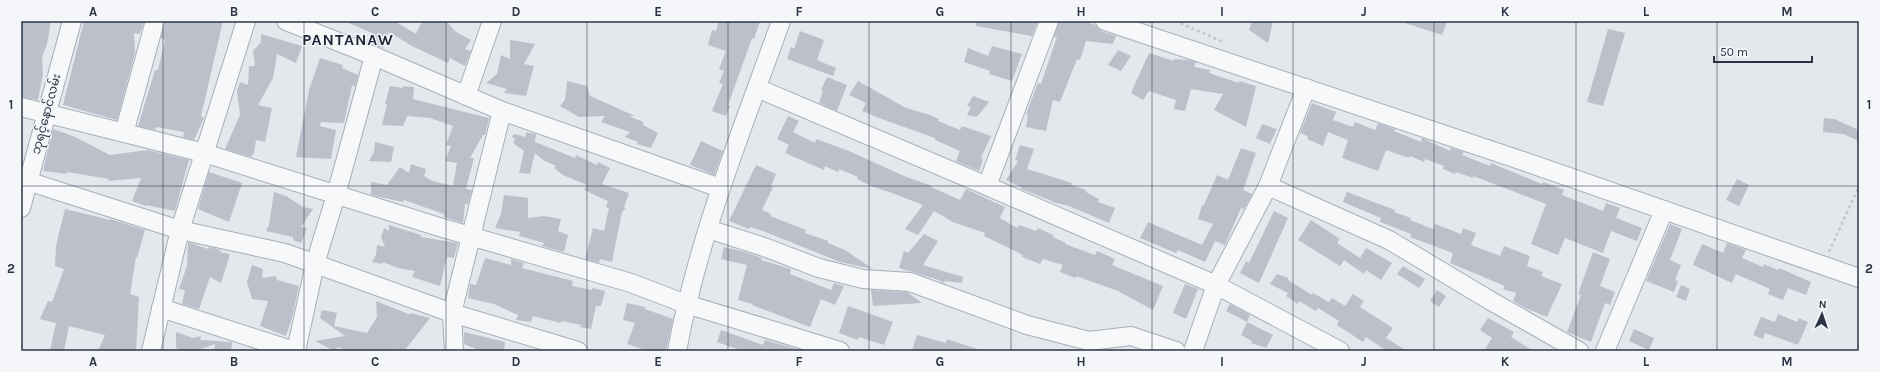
<svg xmlns="http://www.w3.org/2000/svg" width="1880" height="372" viewBox="0 0 1880 372" font-family="Karla,'Noto Sans Myanmar',sans-serif">
<rect width="100%" height="100%" fill="#e4e7ec"/>
<g fill="#bbc0ca">
<path d="M21 21H51L47 44 42 57 43 74 38 100 21 97Z"/>
<path d="M84 21H144L140 34 134 33 135 53 117 120 63 105Z"/>
<path d="M165 21H223L201 116 204 118 194 140 183 137 184 132 156 127 155 130 138 126 155 70H158L165 40 161 38Z"/>
<path d="M344 21H394L416 34 422 21H446L456 32 471 40 465 49 471 51 465 66 450 58 448 63 412 46 389 32 383 48 367 42 372 33Z"/>
<path d="M719 21H760L754 39 752 38 733 91 728 105 730 106 726 116 712 111 723 84 719 83 724 71 719 69 726 51 708 45 712 30 716 31Z"/>
<path d="M976 21H1038L1032 36 976 26Z"/>
<path d="M1059 21H1082L1096 25 1101 31 1116 36 1113 44 1086 41 1080 60 1077 59 1060 102 1053 100 1046 131 1026 127 1028 115 1026 114 1038 83 1041 84 1057 37H1054Z"/>
<path d="M1252 21H1273L1268 43 1249 30Z"/>
<path d="M1406 21H1447L1442 35 1405 23Z"/>
<path d="M1608 29 1625 33 1603 106 1587 102Z"/>
<path d="M800 31 824 40 817 60 836 68 833 76 787 59 791 47 794 49Z"/>
<path d="M261 34 302 46 296 63 277 54 273 78 258 105 272 108 265 142 256 140 254 153 251 157 225 149 240 115 237 91 240 82 248 85 249 66H255L253 51 261 42Z"/>
<path d="M510 40 535 44 524 64 534 66 526 96 504 93 507 89 486 83 497 74 501 55 510 59Z"/>
<path d="M992 46 1022 54 1012 81 989 74 990 71 964 62 968 48 988 56Z"/>
<path d="M1118 50 1131 56 1121 71 1108 65Z"/>
<path d="M1149 53 1174 61V59L1189 60 1196 62 1194 67 1210 70 1209 73 1239 83V81L1256 86 1246 127 1214 110 1223 94 1191 89 1185 111 1174 109 1176 100 1149 91 1143 100 1131 93Z"/>
<path d="M320 58 343 65 342 68 358 75 355 87 352 85 344 123 321 122 320 126 336 130 331 159 296 157 309 90Z"/>
<path d="M827 77 847 85 837 111 819 103 823 91 821 90Z"/>
<path d="M567 81 587 86 590 96 635 116H629L643 122V125L658 133 651 148 637 144 638 142 625 137 630 132 601 122 605 116 579 117 560 106 565 100Z"/>
<path d="M858 81 906 108 930 115 939 119 938 121 960 130 962 126 991 136 981 158 983 159 979 171 956 161 960 151 935 140V138L879 118 862 111 866 103 849 95Z"/>
<path d="M390 86 403 88V86L414 87 413 99 489 118 485 135H483L470 158H474L466 189 472 190 468 204H465L463 223 444 217V214L404 200 403 202 371 195V182L387 185 400 167 409 173 411 164 426 169 424 176 432 181 453 186 457 163 445 161 451 146 446 145 453 126 430 118 407 116 403 126 382 125 387 104H385Z"/>
<path d="M973 96 989 102 977 117 967 115 971 107 967 106Z"/>
<path d="M1312 103 1336 112 1333 120 1353 127 1355 122 1375 130 1378 123 1395 129 1394 131 1421 142 1422 138 1450 151 1451 148 1464 152 1462 155 1490 166 1491 163 1542 184 1543 182 1564 190 1562 195 1603 211 1606 203 1620 208 1616 218 1642 228 1637 241 1611 231 1603 253 1565 238 1558 255 1531 244 1546 204 1473 176V178L1456 172 1455 174 1443 169 1444 166 1425 159 1424 162 1410 156 1409 158 1386 150 1378 171 1342 158 1348 140 1328 132 1323 146 1307 139 1308 136 1300 133Z"/>
<path d="M788 116 799 121 793 132 815 143 816 139 849 151 904 176 932 186 931 187 960 200 966 189 1005 207 1000 218 1017 228 1019 225 1036 231 1038 228 1053 235V237L1066 243 1065 244 1095 255 1097 251 1115 259 1112 265 1163 286 1153 310 1118 291 1076 276 1075 278 1060 272 1063 265 1043 259 1040 264 1022 257 1023 255 984 236 985 233 953 222 934 211 918 235 905 229 923 205 892 193 871 186 857 179 858 177 839 169 838 172 825 166 824 170 785 153 789 145 777 139Z"/>
<path d="M1824 118 1834 119 1859 130V141L1843 134 1823 132Z"/>
<path d="M1262 124 1277 129 1270 144 1256 138Z"/>
<path d="M53 129 73 136 110 155 148 150 189 160 175 211 146 205V206L132 201 141 178 108 181 109 179 67 172V174L43 171Z"/>
<path d="M526 132 536 134 535 142 575 158 576 155 597 165 598 162 610 168 602 184 629 193 624 207 626 208 622 212 612 262 600 259 599 263 585 259 593 228 604 231 609 208 606 207 608 201 584 190 587 185 563 175 554 168 556 166 543 160 535 153 530 174 519 173 524 151 513 143 515 139 512 137 514 134 526 137Z"/>
<path d="M701 141 723 151 714 175 690 165Z"/>
<path d="M375 142 394 147 391 162 369 161 374 152Z"/>
<path d="M1020 145 1034 149 1027 169 1072 183 1071 185 1086 190V192L1099 199 1098 202 1115 208 1109 223 1069 206 1052 202V201L1021 189V187L1006 180 1018 161 1015 160Z"/>
<path d="M1241 148 1256 153 1243 190 1252 194 1244 209 1241 208 1225 245 1215 241 1205 262 1178 250 1176 253 1140 238 1148 222 1202 245 1213 224 1198 219 1202 205H1204L1217 175 1228 180Z"/>
<path d="M756 165 776 174 771 186 773 187 762 210 771 214 770 216 806 230 805 233 828 241V243L845 250 873 269 840 262 763 231 750 227 749 229 729 221Z"/>
<path d="M209 172 242 183 229 222 198 209Z"/>
<path d="M1737 179 1749 185 1739 206 1726 200Z"/>
<path d="M274 192 286 196 303 207 313 209 301 227 307 228 301 243 293 240V237L266 231 269 225Z"/>
<path d="M1347 192 1395 210 1394 212 1411 218 1410 220 1433 229 1435 224 1461 234 1463 228 1476 233 1471 245 1500 256 1504 246 1530 256 1527 266 1543 272 1541 276 1562 284 1547 317 1525 308 1513 301 1516 293 1503 289 1505 286 1450 263 1453 253 1410 237 1411 234 1380 222 1381 218 1343 202Z"/>
<path d="M504 195 528 198V218L544 216 561 219 558 231 568 235 564 252 542 246 544 243 519 236 520 232 495 228 501 214Z"/>
<path d="M65 209 110 220V219L145 230 137 258 136 257 130 294 139 297 136 351H98L105 335 69 326 64 351H50L56 323 40 319 48 301 52 302 64 269 55 266 56 246Z"/>
<path d="M1274 211 1288 218 1259 283 1240 273 1246 261 1249 263Z"/>
<path d="M1311 220 1340 239 1337 243 1360 258 1366 248 1392 263 1381 280 1366 270 1364 274 1344 260 1340 266 1298 240Z"/>
<path d="M1670 224 1682 229 1670 260 1681 265 1675 280 1678 281 1674 292 1646 281Z"/>
<path d="M389 225 421 235V237L458 243 454 258 447 257 440 286 412 277 415 271 398 268 383 262 382 264 372 262 376 255 377 245 385 247 381 237 384 228 389 231Z"/>
<path d="M924 234 938 241 923 265 963 277 962 283 945 281 944 283 936 279 899 268 904 251 908 253Z"/>
<path d="M188 242 208 249 209 247 221 250 220 252 230 254 221 283 210 277 199 309 182 304 185 290 179 289 187 266Z"/>
<path d="M1727 243 1746 250 1742 258 1763 267 1764 264 1778 270 1779 268 1811 282 1806 295 1788 288 1783 300 1768 294 1770 289 1736 274 1732 283 1693 265 1702 244 1723 253Z"/>
<path d="M724 247 745 252 762 258 761 260 791 269 790 274 831 290 834 283 844 286 835 305 821 299 810 327 752 305 753 304 738 300 747 265 721 259Z"/>
<path d="M1593 252 1610 259 1600 286 1615 292 1610 305 1605 303 1591 342 1567 332 1581 295 1578 294Z"/>
<path d="M485 258 511 265V259L524 263 522 268 573 281 572 286 592 290V288L605 291 601 306H596L591 329 580 327 581 325 562 321 561 323 533 316 531 322 516 320 518 315 494 304 468 298 470 284 476 285Z"/>
<path d="M252 265 263 269 262 278 276 276 277 280 299 286 292 318 286 336 260 326 268 301 252 299 247 282Z"/>
<path d="M1403 266 1425 279 1419 288 1397 274Z"/>
<path d="M1277 274 1288 278V280L1312 295 1313 293 1329 302 1332 298 1345 306 1353 294 1364 301 1360 307 1393 328 1386 338 1407 351H1387L1366 337 1363 342 1337 325 1339 321 1318 308 1316 311 1299 301 1298 304 1286 296 1288 293 1270 284Z"/>
<path d="M1185 284 1198 289 1186 319 1173 313Z"/>
<path d="M1681 285 1690 289 1686 301 1676 297Z"/>
<path d="M871 290 907 292 922 303 873 306Z"/>
<path d="M1437 290 1446 296 1439 307 1430 301Z"/>
<path d="M376 301 411 315V313L430 318 405 350 397 349 396 351H349L337 347 336 351H334L315 341 345 336 320 318 322 310 337 313 334 326 367 333 377 317Z"/>
<path d="M627 303 645 307V309L673 319 666 351H648L627 344 635 323 623 320Z"/>
<path d="M1230 304 1250 315 1247 322 1226 311Z"/>
<path d="M848 306 893 322 884 345 859 337 858 340 839 333Z"/>
<path d="M1778 314 1797 322 1799 318 1808 322 1798 345 1765 333 1763 339 1753 335 1761 317 1775 322Z"/>
<path d="M1488 318 1514 332 1511 337 1533 351H1484L1492 338 1480 330Z"/>
<path d="M1247 322 1273 335 1266 348 1251 343 1252 341 1241 335Z"/>
<path d="M1634 329 1654 338 1649 350 1629 341Z"/>
<path d="M721 330 763 345 765 340 804 351H743L717 342Z"/>
<path d="M176 332 193 338 201 336 200 340 232 342 231 351H214L215 344 196 351H183L176 348Z"/>
<path d="M464 332 505 342 504 351H481L464 344Z"/>
<path d="M917 335 946 343 947 339 977 349V351H912Z"/>
</g>
<g fill="none" stroke-linecap="round" stroke-linejoin="round">
<g stroke="#a9aeb7" stroke-width="20">
<g id="minor">
<path d="M286 21 374 56 336 195 315 264 296 351"/>
<path d="M1105 21 1520 160 1859 278"/>
<path d="M374 56 502 111 720 188"/>
<path d="M757 88 987 186 1049 21"/>
<path d="M466 96 492 21"/>
<path d="M21 107 204 153 436 226 631 283 686 304 840 351"/>
<path d="M124 133 155 21"/>
<path d="M21 179 180 230 285 253 452 313 578 351"/>
<path d="M987 186 1216 285 1340 351"/>
<path d="M1268 186 1389 240 1491 301 1579 351"/>
<path d="M21 208 72 21"/>
<path d="M708 229 764 247 819 268 863 279 910 282 1027 325 1089 341 1131 336 1176 351"/>
<path d="M161 308 294 351"/>
<path d="M151 351 180 230 246 21"/>
<path d="M454 351 452 313 502 111"/>
<path d="M677 351C698 237 742 130 781 21"/>
<path d="M1193 351 1216 285 1268 186 1306 88"/>
<path d="M1605 351 1664 210"/>
</g>
</g>
<g stroke="#c2c5cb" stroke-width="2.5" stroke-dasharray="3 3" stroke-linecap="butt">
<path d="M1175 21 1221 41 1224 44"/>
<path d="M1829 252 1859 186"/>
</g>
<use href="#minor" stroke="#f7f8fa" stroke-width="18"/>
</g>
<path fill="none" stroke="#2b3445" stroke-width="1" stroke-opacity="0.55" d="M163 21V351M304 21V351M446 21V351M587 21V351M728 21V351M869 21V351M1011 21V351M1152 21V351M1293 21V351M1434 21V351M1576 21V351M1717 21V351M21 186H1859"/>
<g text-anchor="middle" dominant-baseline="central" stroke-width="3" stroke-linejoin="round" paint-order="stroke">
<g font-size="12" fill="#2b3445" stroke="#f4f6f9">
<text transform="translate(46 114) rotate(-75)">ဘုရင့်နောင်လမ်း</text>
</g>
<g font-size="16" font-weight="bold" letter-spacing="1" fill="#1d2536" stroke="#f4f6f9">
<text x="348" y="39">PANTANAW</text>
</g>
</g>
<rect width="1880" height="372" fill="none" stroke="#f4f6f9" stroke-width="44"/>
<g transform="translate(1822 314) rotate(3)" stroke="#f4f6f9" stroke-width="3" paint-order="stroke">
<path d="M0-3L7 15L0 10L-7 15Z" fill="#2b3445"/>
<text y="-6" font-size="11" font-weight="bold" text-anchor="middle" fill="#2b3445">N</text>
</g>
<path d="M1714 56v6h98v-6" fill="none" stroke="#2b3445" stroke-width="2"/>
<text x="1720" y="56" font-size="12" fill="#2b3445" stroke="#f4f6f9" stroke-width="3" paint-order="stroke">50 m</text>
<rect x="22" y="22" width="1836" height="328" fill="none" stroke="#2b3445" stroke-width="1.5"/>
<g font-size="13" text-anchor="middle" font-weight="bold" fill="#2b3445">
<text x="93" y="16">A</text>
<text x="234" y="16">B</text>
<text x="375" y="16">C</text>
<text x="516" y="16">D</text>
<text x="658" y="16">E</text>
<text x="799" y="16">F</text>
<text x="940" y="16">G</text>
<text x="1081" y="16">H</text>
<text x="1222" y="16">I</text>
<text x="1364" y="16">J</text>
<text x="1505" y="16">K</text>
<text x="1646" y="16">L</text>
<text x="1787" y="16">M</text>
<text x="11" y="109">1</text>
<text x="1869" y="109">1</text>
<text x="11" y="273">2</text>
<text x="1869" y="273">2</text>
<text x="93" y="366">A</text>
<text x="234" y="366">B</text>
<text x="375" y="366">C</text>
<text x="516" y="366">D</text>
<text x="658" y="366">E</text>
<text x="799" y="366">F</text>
<text x="940" y="366">G</text>
<text x="1081" y="366">H</text>
<text x="1222" y="366">I</text>
<text x="1364" y="366">J</text>
<text x="1505" y="366">K</text>
<text x="1646" y="366">L</text>
<text x="1787" y="366">M</text>
</g>
</svg>
